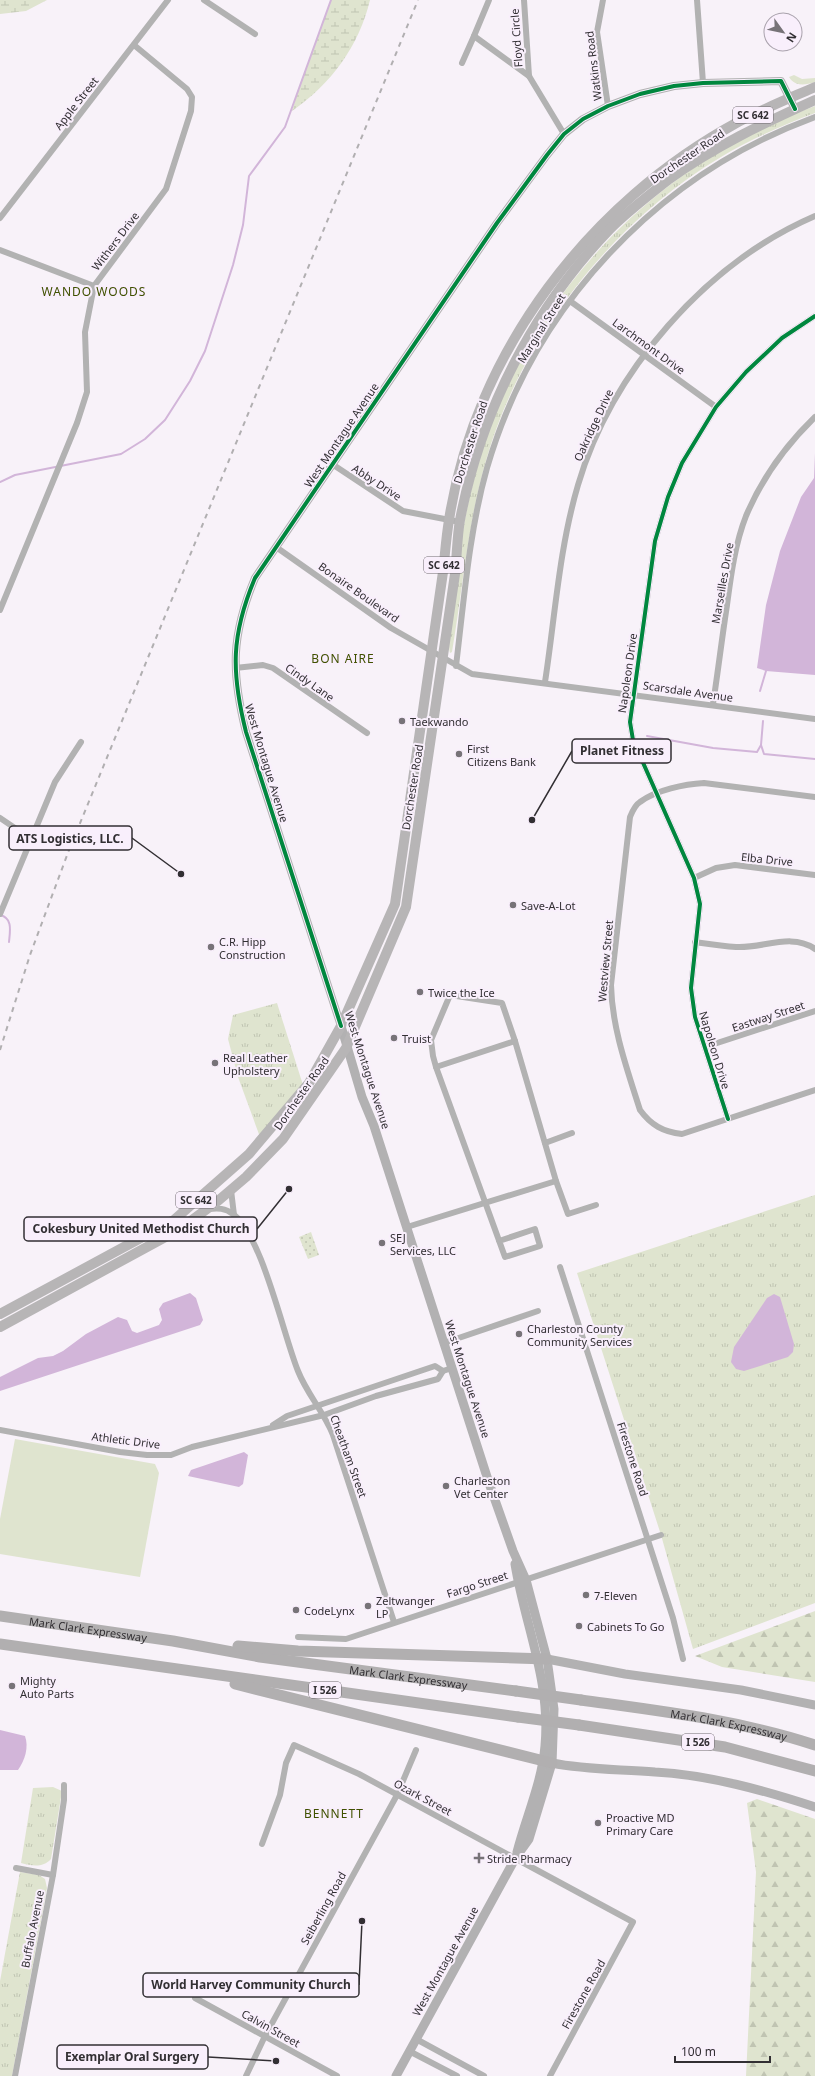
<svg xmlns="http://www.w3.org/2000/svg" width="815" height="2076" viewBox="0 0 815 2076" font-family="'Noto Sans',sans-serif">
<defs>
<pattern id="grass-tufts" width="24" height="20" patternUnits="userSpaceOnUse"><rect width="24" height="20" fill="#dfe4cf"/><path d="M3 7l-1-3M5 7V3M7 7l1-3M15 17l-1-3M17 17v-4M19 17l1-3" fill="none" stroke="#c0c4b2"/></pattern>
<pattern id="forest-firs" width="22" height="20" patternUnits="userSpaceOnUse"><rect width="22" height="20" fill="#dfe4cf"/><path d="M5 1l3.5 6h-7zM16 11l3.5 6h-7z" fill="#c0c4b2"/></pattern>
<pattern id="wetland-marsh" width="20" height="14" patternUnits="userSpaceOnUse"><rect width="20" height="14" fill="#dfe4cf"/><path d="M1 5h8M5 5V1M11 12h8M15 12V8" fill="none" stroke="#c0c4b2"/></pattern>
<pattern id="park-dots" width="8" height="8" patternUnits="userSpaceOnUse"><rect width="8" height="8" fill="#dfe4cf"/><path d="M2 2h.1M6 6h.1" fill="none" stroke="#c0c4b2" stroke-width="1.8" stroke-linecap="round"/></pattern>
</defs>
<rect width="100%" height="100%" fill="#f8f2f9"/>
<g fill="url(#grass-tufts)">
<path d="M794 75 802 79 815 78V82C805 85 795 87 789 77Z"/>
<path d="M815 106V113C783 125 751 139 721 157 613 221 522 337 487 457 468 521 463 587 452 652L450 653C446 642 457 575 459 559 483 351 618 178 815 106Z"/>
<path d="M277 1003 303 1085 260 1137 238 1077 228 1039 233 1015Z"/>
<path d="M815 1195V1603L693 1649 661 1535 577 1273Z"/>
<path d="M53 1787 62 1791 51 1859C43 1868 32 1866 21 1863L33 1788Z"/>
<path d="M20 1872 39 1875 45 1879 47 1888 12 2076H0V1981Z"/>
</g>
<g fill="url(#forest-firs)">
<path d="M815 1611V1682L722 1667 695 1656Z"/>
<path d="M757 1799 815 1819V2076H746L756 1872 747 1803Z"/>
</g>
<g fill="url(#wetland-marsh)">
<path d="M0 0H47L26 11 0 14Z"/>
<path d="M331 0H370C359 46 331 84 292 111L298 90Z"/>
</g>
<path fill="url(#park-dots)" d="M311 1232 319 1255 308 1259 299 1237Z"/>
<path fill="#dfe4cf" d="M15 1439 155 1464 159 1473 140 1577 0 1554V1519Z"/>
<g fill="#d2b5d9">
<path d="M815 453V675L766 671 757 668 766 605 780 551 801 497 814 478Z"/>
<path d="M190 1293 196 1298 203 1320 200 1325 0 1391V1377L38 1358 53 1356 63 1351 86 1334 118 1317 127 1320 132 1331 137 1333 159 1325 162 1320 159 1309 163 1303Z"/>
<path d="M774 1294 780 1297 794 1344 793 1352 788 1357 744 1371 736 1369 731 1362 734 1347 767 1298Z"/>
<path d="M244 1452 248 1455 243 1484 239 1487 188 1476 191 1470Z"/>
<path d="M0 1730 25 1736C29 1747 25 1760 18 1770H0Z"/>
</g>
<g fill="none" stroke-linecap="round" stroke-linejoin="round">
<g stroke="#d2b5d9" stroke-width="2">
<path d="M0 482 15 475 121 454 145 439 165 420 190 381 205 351 233 265 243 225 249 176 285 127 331 0"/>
<path d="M760 691 766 671"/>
<path d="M647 736 713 748 757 752 761 745 763 721"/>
<path d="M761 745 764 754 815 759"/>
<path d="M0 915C13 918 10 931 9 942"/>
</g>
<g stroke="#b2b2b2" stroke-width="6">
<path d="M204 0 255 34"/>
<path d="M524 0 529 76 564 134"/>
<path d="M603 0 597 32 608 106"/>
<path d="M697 0 703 83"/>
<path d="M474 36 489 0"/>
<path d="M462 63 474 36 529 76"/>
<path d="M0 218 168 0"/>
<path d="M0 250 94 286"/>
<path d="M570 301 716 407"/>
<path d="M332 464 403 511 460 522"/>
<path d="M276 547 391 628 472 674 815 719"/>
<path d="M0 610 77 423 87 392 85 332 94 286 166 189 191 111 192 97 187 89 134 45"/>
<path d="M456 666C464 600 469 532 487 468 534 306 657 175 815 117"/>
<path d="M235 668 263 665 273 668 367 733"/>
<path d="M545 682C555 617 559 549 578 485 611 372 706 263 815 216"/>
<path d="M713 704C718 671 722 638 727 605 731 575 735 544 746 516 762 478 786 445 815 417"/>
<path d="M815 797 704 783C685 784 656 790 640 802 635 805 632 812 630 817L611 985C612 1028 627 1069 640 1110 651 1125 663 1132 682 1134L815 1090"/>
<path d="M0 818 31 839"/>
<path d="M694 878 716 868 735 865 815 875"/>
<path d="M0 914 55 782 81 742"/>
<path d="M695 942C709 944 722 946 736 947 761 949 792 932 815 949"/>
<path d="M705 1047 815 1011"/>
<path d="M436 1067 515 1041"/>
<path d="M728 1119 695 1017 691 988 700 904 694 878 633 740 630 722 655 541 668 497 682 463 716 407 746 372 782 338 815 316"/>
<path d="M545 1143 572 1133"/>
<path d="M231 1190 234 1215"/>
<path d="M209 1209C218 1208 225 1208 233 1214 262 1235 283 1334 298 1371 307 1394 324 1412 333 1435L394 1622"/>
<path d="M407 1227 556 1181 568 1214 596 1205"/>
<path d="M499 1241 535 1229 540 1246 505 1257 436 1067 433 1056 431 1040 450 995 502 1003 515 1041 556 1181"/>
<path d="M560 1267 673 1618 683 1659"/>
<path d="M444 1343 538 1311"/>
<path d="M273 1425 287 1416 435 1366 443 1371"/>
<path d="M0 1430 120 1452 147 1455H171L192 1447 324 1415 376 1396 438 1379 443 1371 452 1368"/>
<path d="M298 1637 346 1639 661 1535"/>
<path d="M262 1844 280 1795 286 1763 294 1745 359 1774 633 1922 550 2076"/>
<path d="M16 1868 53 1875"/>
<path d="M195 1998 337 2076"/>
<path d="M416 2039 484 2076"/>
<path d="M409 2051 457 2076"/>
<path d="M15 2076 53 1875 64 1800V1785"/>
<path d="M246 2076 265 2036 397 1795 416 1750"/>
</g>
<path stroke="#b2b2b2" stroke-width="8" d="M341 1026 246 732C231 672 231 635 255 578L497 223 547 155 564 134 583 119 608 106 640 94 674 86 703 83 781 81 795 109"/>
<g stroke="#b2b1b2" stroke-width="9">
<path d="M341 1026 362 1097 374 1126 489 1483 513 1551 526 1580 547 1659 554 1709 552 1763 529 1839 516 1857 396 2076"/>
<path d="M515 1564C525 1626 551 1681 545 1746 542 1782 526 1817 517 1852"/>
<path d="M547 1659 625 1674 741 1690 815 1705"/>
<path d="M552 1763C586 1770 620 1769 655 1772 709 1775 763 1790 815 1807"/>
</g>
<g stroke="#b7b5b6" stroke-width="10">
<path d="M0 1314 174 1220 249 1154 309 1083 341 1026 395 904 443 572C445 555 446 538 449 520 475 352 590 202 738 122 763 109 790 98 815 87"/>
<path d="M0 1327 180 1229 219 1200 246 1177 283 1139 346 1048 406 907 455 574C457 556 457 537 460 520 481 411 533 309 610 229 627 212 649 195 668 180 713 147 764 123 815 100"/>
</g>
<g stroke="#b1afb0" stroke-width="11">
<path id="s1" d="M0 1616 173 1641 260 1657 516 1691"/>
<path d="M0 1644 518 1717"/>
<path d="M238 1646 298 1651 547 1659"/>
<path d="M235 1684 552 1763"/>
<path id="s2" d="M581 1700C660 1711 739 1720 815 1745"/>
<path d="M579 1725 725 1747 815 1771"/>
</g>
<path stroke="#b1afb1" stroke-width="2" stroke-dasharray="5 5" stroke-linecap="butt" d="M0 1050 30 955 69 850 418 0"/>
<g stroke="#b1afb0" stroke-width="11">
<path d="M516 1691 581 1700"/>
<path d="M518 1717 579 1725"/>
</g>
<g stroke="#f9effc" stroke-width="6">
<g id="cycleway">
<path d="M341 1026 246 732C231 672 231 635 255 578L497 223 547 155 564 134 583 119 608 106 640 94 674 86 703 83 781 81 795 109"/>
<path d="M728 1119 695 1017 691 988 700 904 694 878 633 740 630 722 655 541 668 497 682 463 716 407 746 372 782 338 815 316"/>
</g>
</g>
<use href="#cycleway" stroke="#00873e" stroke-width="4"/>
</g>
<g fill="#777378" stroke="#f9effc" stroke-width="1.5">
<circle cx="402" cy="721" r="4"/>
<circle cx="459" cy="754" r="4"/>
<circle cx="513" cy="905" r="4"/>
<circle cx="211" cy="947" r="4"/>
<circle cx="420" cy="992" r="4"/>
<circle cx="394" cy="1038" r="4"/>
<circle cx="215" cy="1063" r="4"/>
<circle cx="382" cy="1243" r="4"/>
<circle cx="519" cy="1334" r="4"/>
<circle cx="446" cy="1486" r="4"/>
<circle cx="586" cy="1595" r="4"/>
<circle cx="368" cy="1606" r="4"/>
<circle cx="296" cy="1610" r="4"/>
<circle cx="579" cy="1626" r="4"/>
<circle cx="12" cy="1686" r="4"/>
<circle cx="598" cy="1823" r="4"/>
<path d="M477 1852h4v4h4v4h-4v4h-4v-4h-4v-4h4z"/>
</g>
<g text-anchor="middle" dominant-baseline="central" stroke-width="4" stroke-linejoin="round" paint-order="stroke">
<g fill="#f9effc" stroke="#6e696f" stroke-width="1">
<rect x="733" y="107" width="40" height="16" rx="3"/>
<rect x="424" y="557" width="40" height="16" rx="3"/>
<rect x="176" y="1192" width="40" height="16" rx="3"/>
<rect x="309" y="1682" width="32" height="16" rx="3"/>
<rect x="682" y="1734" width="32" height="16" rx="3"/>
</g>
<g font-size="10" font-weight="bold" fill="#322f33">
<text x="753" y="115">SC 642</text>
<text x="444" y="565">SC 642</text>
<text x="196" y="1200">SC 642</text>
<text x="325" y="1690">I 526</text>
<text x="698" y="1742">I 526</text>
</g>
<g font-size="11" fill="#322f33" stroke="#f9effc">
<text transform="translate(516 38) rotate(-94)">Floyd Circle</text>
<text transform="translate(593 66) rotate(-97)">Watkins Road</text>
<text transform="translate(76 103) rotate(-52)">Apple Street</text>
<text transform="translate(687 156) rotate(-34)">Dorchester Road</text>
<text transform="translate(115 241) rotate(-53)">Withers Drive</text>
<text transform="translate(541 328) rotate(-58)">Marginal Street</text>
<text transform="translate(649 346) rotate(36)">Larchmont Drive</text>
<text transform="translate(593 425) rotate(-65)">Oakridge Drive</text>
<text transform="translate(341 435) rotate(-56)">West Montague Avenue</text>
<text transform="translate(470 442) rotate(-72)">Dorchester Road</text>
<text transform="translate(377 482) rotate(33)">Abby Drive</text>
<text transform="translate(722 583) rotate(-80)">Marseilles Drive</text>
<text transform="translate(359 592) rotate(35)">Bonaire Boulevard</text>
<text transform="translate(627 673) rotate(-82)">Napoleon Drive</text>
<text transform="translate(310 682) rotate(35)">Cindy Lane</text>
<text transform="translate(688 691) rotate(8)">Scarsdale Avenue</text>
<text transform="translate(267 763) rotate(73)">West Montague Avenue</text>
<text transform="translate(412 787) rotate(-81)">Dorchester Road</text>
<text transform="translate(767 859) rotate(6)">Elba Drive</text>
<text transform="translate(605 961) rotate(-85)">Westview Street</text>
<text transform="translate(768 1016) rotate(-18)">Eastway Street</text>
<text transform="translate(715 1050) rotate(73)">Napoleon Drive</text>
<text transform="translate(368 1070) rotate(72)">West Montague Avenue</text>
<text transform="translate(301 1093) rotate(-55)">Dorchester Road</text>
<text transform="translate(468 1379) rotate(72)">West Montague Avenue</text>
<text transform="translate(126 1440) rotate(7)">Athletic Drive</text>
<text transform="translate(349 1456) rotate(70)">Cheatham Street</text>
<text transform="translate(633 1459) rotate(72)">Firestone Road</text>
<text transform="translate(477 1584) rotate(-18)">Fargo Street</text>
<text stroke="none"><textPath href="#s1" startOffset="89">Mark Clark Expressway</textPath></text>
<text stroke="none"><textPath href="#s1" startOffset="413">Mark Clark Expressway</textPath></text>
<text stroke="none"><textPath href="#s2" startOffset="150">Mark Clark Expressway</textPath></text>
<text transform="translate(423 1797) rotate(28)">Ozark Street</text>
<text transform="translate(323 1908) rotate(-61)">Seiberling Road</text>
<text transform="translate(32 1929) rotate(-79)">Buffalo Avenue</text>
<text transform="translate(445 1961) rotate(-61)">West Montague Avenue</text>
<text transform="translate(583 1994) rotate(-61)">Firestone Road</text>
<text transform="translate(271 2028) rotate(29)">Calvin Street</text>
</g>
<g font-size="11" fill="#322f33" stroke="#f9effc" text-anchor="start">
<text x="410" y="721">Taekwando</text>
<text x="467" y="748">First<tspan x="467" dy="13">Citizens Bank</tspan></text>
<text x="521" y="905">Save-A-Lot</text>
<text x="219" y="941">C.R. Hipp<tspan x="219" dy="13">Construction</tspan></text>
<text x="428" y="992">Twice the Ice</text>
<text x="402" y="1038">Truist</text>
<text x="223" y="1057">Real Leather<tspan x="223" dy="13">Upholstery</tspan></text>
<text x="390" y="1237">SEJ<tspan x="390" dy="13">Services, LLC</tspan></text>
<text x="527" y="1328">Charleston County<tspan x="527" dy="13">Community Services</tspan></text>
<text x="454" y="1480">Charleston<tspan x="454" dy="13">Vet Center</tspan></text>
<text x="594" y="1595">7-Eleven</text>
<text x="376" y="1600">Zeltwanger<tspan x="376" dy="13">LP</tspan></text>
<text x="304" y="1610">CodeLynx</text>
<text x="587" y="1626">Cabinets To Go</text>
<text x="20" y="1680">Mighty<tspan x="20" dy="13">Auto Parts</tspan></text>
<text x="606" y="1817">Proactive MD<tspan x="606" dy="13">Primary Care</tspan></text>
<text x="487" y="1858">Stride Pharmacy</text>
</g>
<g font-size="12" letter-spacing="1" fill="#405100" stroke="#f9effc">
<text x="94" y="291">WANDO WOODS</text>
<text x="343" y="658">BON AIRE</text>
<text x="334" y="1813">BENNETT</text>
</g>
</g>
<path fill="none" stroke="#322f33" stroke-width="1.5" d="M532 820L572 751M181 874L132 838M289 1189L257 1229M362 1921L359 1985M276 2061L208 2057"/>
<g fill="#322f33" stroke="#f9effc" stroke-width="1.5">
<circle cx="532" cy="820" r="4"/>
<circle cx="181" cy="874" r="4"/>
<circle cx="289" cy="1189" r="4"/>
<circle cx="362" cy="1921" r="4"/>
<circle cx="276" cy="2061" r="4"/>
</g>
<g fill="#f9effc" stroke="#322f33" stroke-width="1.5">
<rect x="572" y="739" width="99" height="24" rx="4"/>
<rect x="9" y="826" width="123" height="24" rx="4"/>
<rect x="24" y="1217" width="233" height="24" rx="4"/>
<rect x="143" y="1973" width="216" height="24" rx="4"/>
<rect x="57" y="2045" width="151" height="24" rx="4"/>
</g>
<g font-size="12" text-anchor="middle" font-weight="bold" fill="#322f33">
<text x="622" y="755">Planet Fitness</text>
<text x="70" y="843">ATS Logistics, LLC.</text>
<text x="141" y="1233">Cokesbury United Methodist Church</text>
<text x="251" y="1989">World Harvey Community Church</text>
<text x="132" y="2061">Exemplar Oral Surgery</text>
</g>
<g transform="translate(783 32) rotate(123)"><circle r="19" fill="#f9effc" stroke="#a9a2ac"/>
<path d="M0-3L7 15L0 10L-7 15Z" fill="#777378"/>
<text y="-6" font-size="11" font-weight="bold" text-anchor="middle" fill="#322f33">N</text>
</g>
<path d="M675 2056v6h95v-6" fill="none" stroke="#322f33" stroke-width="2"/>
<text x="681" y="2056" font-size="12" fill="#322f33" stroke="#f9effc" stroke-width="3" paint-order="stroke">100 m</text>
</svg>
